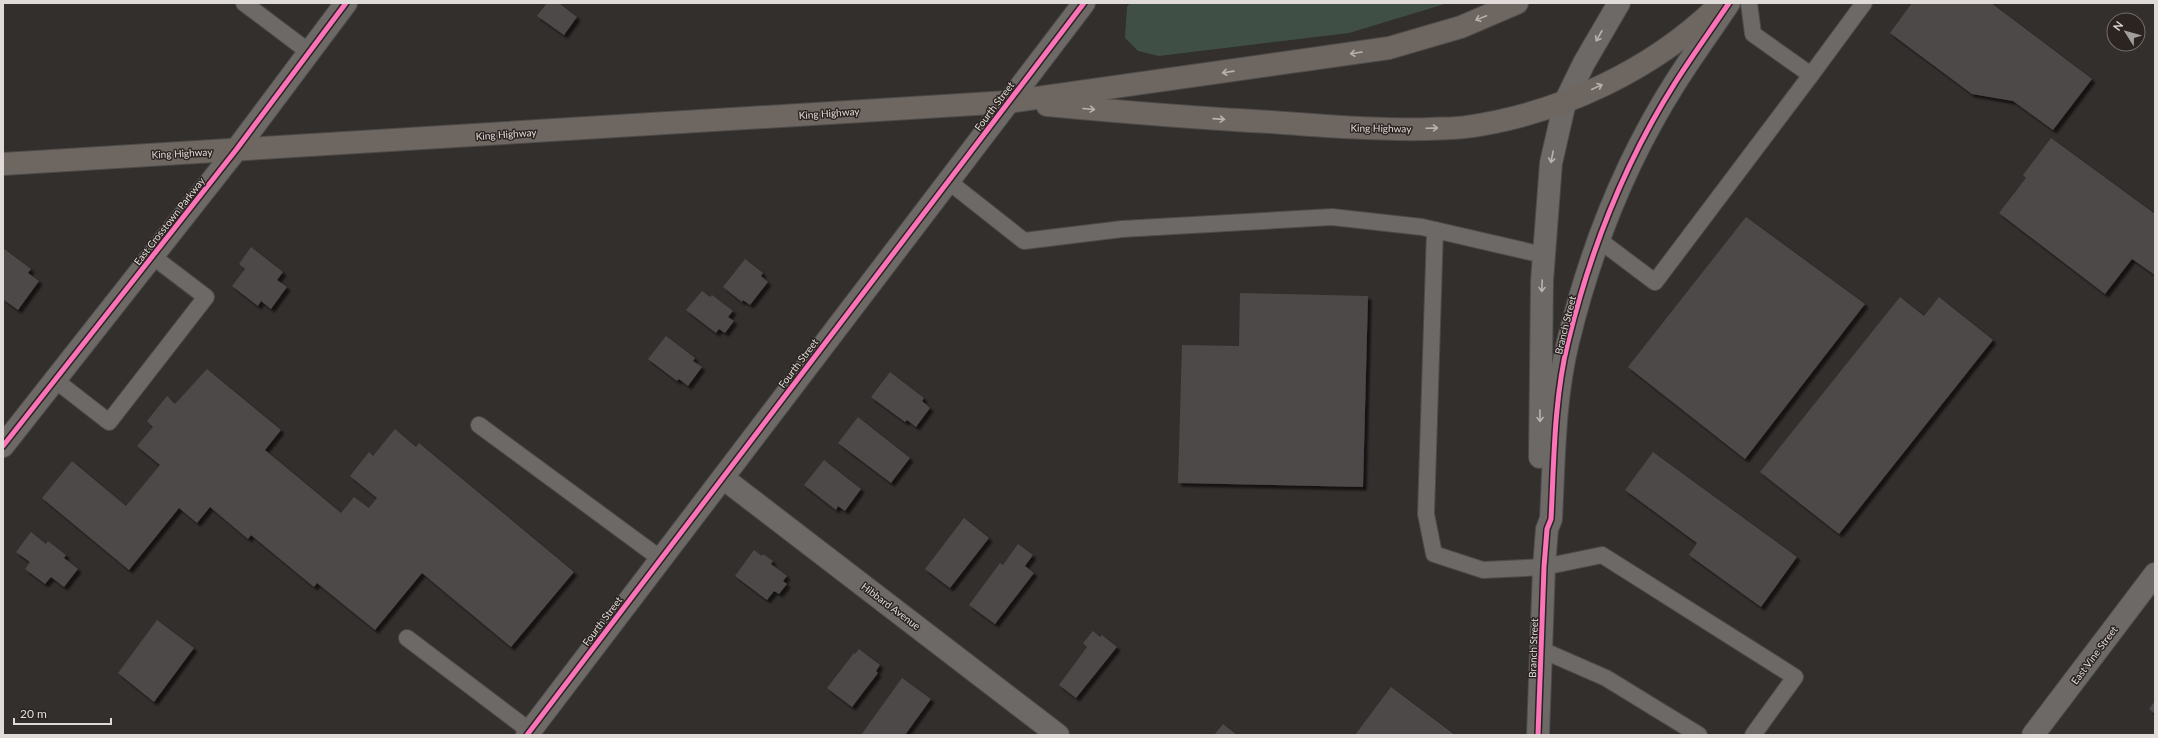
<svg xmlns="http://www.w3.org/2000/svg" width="2158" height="738" viewBox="0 0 2158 738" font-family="Lato,sans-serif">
<defs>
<filter id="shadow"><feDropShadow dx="3.5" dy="3.5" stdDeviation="1" flood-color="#0009"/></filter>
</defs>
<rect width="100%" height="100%" fill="#322f2d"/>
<path fill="#3f4f46" d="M1130 3H1448L1349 33 1159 56 1138 51 1125 38 1127 7Z"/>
<g fill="#4e484a" filter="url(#shadow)">
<path d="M547 3H559L577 17 564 35 537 16Z"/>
<path d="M1912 3H1991L2092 79 2053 130 2013 101 1972 94 1890 33Z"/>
<path d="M2051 138 2155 214V275L2132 259 2105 294 1999 213 2026 178 2023 175Z"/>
<path d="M1746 217 1865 304 1745 459 1628 367Z"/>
<path d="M251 247 283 272 277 280 287 287 271 309 261 301 258 306 232 286 245 269 239 264Z"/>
<path d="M3 248 31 269 28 273 39 281 18 310 3 299Z"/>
<path d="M745 259 763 273 761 276 768 282 750 305 743 300 742 302 723 287Z"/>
<path d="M702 291 710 297 712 295 733 311 728 317 734 321 725 333 719 329 716 333 686 310Z"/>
<path d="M1240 293 1368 296 1363 487 1178 483 1182 345 1239 346Z"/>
<path d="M1900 297 1924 316 1939 297 1993 340 1839 534 1760 472Z"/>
<path d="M666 336 695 358 693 361 702 367 688 386 679 379 677 381 648 359Z"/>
<path d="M207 369 281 430 265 450 341 513 354 497 369 508 377 498 350 476 369 452 373 456 395 429 416 447 419 443 574 572 511 647 422 573 375 630 317 583 314 587 251 535 248 539 210 507 197 523 179 508 129 570 42 498 72 461 126 506 160 465 137 446 153 427 147 421 167 396 175 404Z"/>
<path d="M890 372 924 398 922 401 930 408 916 427 907 420 905 422 871 397Z"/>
<path d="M858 417 910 458 891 483 838 443Z"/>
<path d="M1653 452 1797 557 1761 607 1689 555 1697 543 1625 490Z"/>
<path d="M824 460 861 489 845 511 838 506 836 510 804 485Z"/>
<path d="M964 518 989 538 950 588 925 569Z"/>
<path d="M31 532 46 544 48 541 66 555 64 558 78 569 64 587 51 577 45 584 25 569 30 562 16 552Z"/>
<path d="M1018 544 1033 555 1025 566 1034 573 995 624 969 605 1000 563 1003 565Z"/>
<path d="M754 550 762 556 763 554 773 561 771 564 787 576 783 581 787 584 779 594 774 591 767 600 735 576Z"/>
<path d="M157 620 194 648 154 702 118 673Z"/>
<path d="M1093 631 1100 637 1102 635 1117 647 1076 698 1059 685 1087 647 1083 643Z"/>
<path d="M859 649 880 665 876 671 878 673 852 707 827 688 854 653 855 654Z"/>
<path d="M902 678 931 699 905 735H861Z"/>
<path d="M1391 687 1455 735H1355Z"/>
<path d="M2155 701V714L2149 709Z"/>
<path d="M1223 724 1237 735H1214Z"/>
</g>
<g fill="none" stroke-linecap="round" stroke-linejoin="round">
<g stroke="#4d4b49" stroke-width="18">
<g id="service">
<path d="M244 3 309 52"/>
<path d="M1811 75 1864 3"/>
<path d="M948 181 1024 241 1122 229 1332 217 1422 227 1543 255"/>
<path d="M1435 230 1426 514 1434 554 1483 570 1544 567 1602 555 1795 677 1753 735"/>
<path d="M1599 240 1655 282 1811 75 1753 34 1749 3"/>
<path d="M55 380 109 422 206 297 152 256"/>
<path d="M479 425 661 559"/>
<path d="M407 638 530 731"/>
<path d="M1542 650 1606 678 1699 735"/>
</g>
</g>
<g stroke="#4d4b49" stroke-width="24">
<g id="minor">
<path d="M3 446 236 150 346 3"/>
<path d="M723 478 1058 735"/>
<path d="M527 735 1084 3"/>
<path d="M2033 735 2155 574"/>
</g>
</g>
<g stroke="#4d4b49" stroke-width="24">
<g id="tertiary">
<path d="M1540 457 1542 281 1551 163 1565 102 1584 63 1619 3"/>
<path d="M1538 735 1544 567 1547 529 1551 519C1554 460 1554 399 1568 342 1590 251 1625 162 1675 83 1692 56 1711 30 1729 3"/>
</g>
</g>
<g stroke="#4d4b49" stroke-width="24">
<g id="primary">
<path d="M1047 105C1122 112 1196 118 1271 122 1323 126 1375 130 1427 129 1440 128 1453 129 1466 127 1559 114 1654 70 1721 3"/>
<path d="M3 164 1008 102 1389 48 1461 27 1517 3"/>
</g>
</g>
<use href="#service" stroke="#6c6967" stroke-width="16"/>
<use href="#minor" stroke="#6c6967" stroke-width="22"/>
<use href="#tertiary" stroke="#6c6967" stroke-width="22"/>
<use href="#primary" stroke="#6e6661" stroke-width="22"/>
<g stroke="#2b2421" stroke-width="8">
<g id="cycleway">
<path d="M3 446 236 150 346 3"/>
<path d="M527 735 1084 3"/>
<path d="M1538 735 1544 567 1547 529 1551 519C1554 460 1554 399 1568 342 1590 251 1625 162 1675 83 1692 56 1711 30 1729 3"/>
</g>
</g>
<use href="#cycleway" stroke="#fb73b8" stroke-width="5"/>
</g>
<defs><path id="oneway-shaft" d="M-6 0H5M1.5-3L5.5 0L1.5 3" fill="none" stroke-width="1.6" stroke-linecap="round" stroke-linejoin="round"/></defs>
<g stroke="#b8b2af">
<use href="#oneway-shaft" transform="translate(1481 18) rotate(158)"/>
<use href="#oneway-shaft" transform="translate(1356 53) rotate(171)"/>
<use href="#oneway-shaft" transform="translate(1228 72) rotate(172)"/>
<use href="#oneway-shaft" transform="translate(1597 87) rotate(-25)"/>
<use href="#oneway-shaft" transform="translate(1089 109) rotate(5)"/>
<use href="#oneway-shaft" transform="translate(1219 119) rotate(4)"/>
<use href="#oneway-shaft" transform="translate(1432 128) rotate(-2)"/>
</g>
<g stroke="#b7b3b1">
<use href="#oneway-shaft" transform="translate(1599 36) rotate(119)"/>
<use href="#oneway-shaft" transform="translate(1552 157) rotate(101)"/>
<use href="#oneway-shaft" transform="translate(1542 286) rotate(92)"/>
<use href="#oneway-shaft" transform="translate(1540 416) rotate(89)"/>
</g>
<g text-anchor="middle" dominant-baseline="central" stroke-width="3" stroke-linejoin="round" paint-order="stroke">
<g font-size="10" fill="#e0dbd9" stroke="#2b2421">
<text transform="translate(994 106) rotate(-53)">Fourth Street</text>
<text transform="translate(829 113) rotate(-4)">King Highway</text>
<text transform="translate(1381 128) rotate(1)">King Highway</text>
<text transform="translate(506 134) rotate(-4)">King Highway</text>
<text transform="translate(182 153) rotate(-3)">King Highway</text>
<text transform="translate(169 221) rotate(-52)">East Crosstown Parkway</text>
<text transform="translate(1565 325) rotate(-76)">Branch Street</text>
<text transform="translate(798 363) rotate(-53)">Fourth Street</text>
<text transform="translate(891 606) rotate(37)">Hibbard Avenue</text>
<text transform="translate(602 621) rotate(-53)">Fourth Street</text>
<text transform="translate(1533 648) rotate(-88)">Branch Street</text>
<text transform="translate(2094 655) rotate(-53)">East Vine Street</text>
</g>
</g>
<rect width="2158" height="738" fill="none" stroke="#e0dbd9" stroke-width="8"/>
<g transform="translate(2126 32) rotate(307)"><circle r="19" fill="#2b2421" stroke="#736d6b"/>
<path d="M0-3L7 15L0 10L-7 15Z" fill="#a39f9d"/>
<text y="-6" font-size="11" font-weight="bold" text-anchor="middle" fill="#e0dbd9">N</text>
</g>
<path d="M14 718v6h97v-6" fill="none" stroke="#e0dbd9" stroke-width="2"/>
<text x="20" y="718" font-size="12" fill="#e0dbd9" stroke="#2b2421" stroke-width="3" paint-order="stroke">20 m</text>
</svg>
